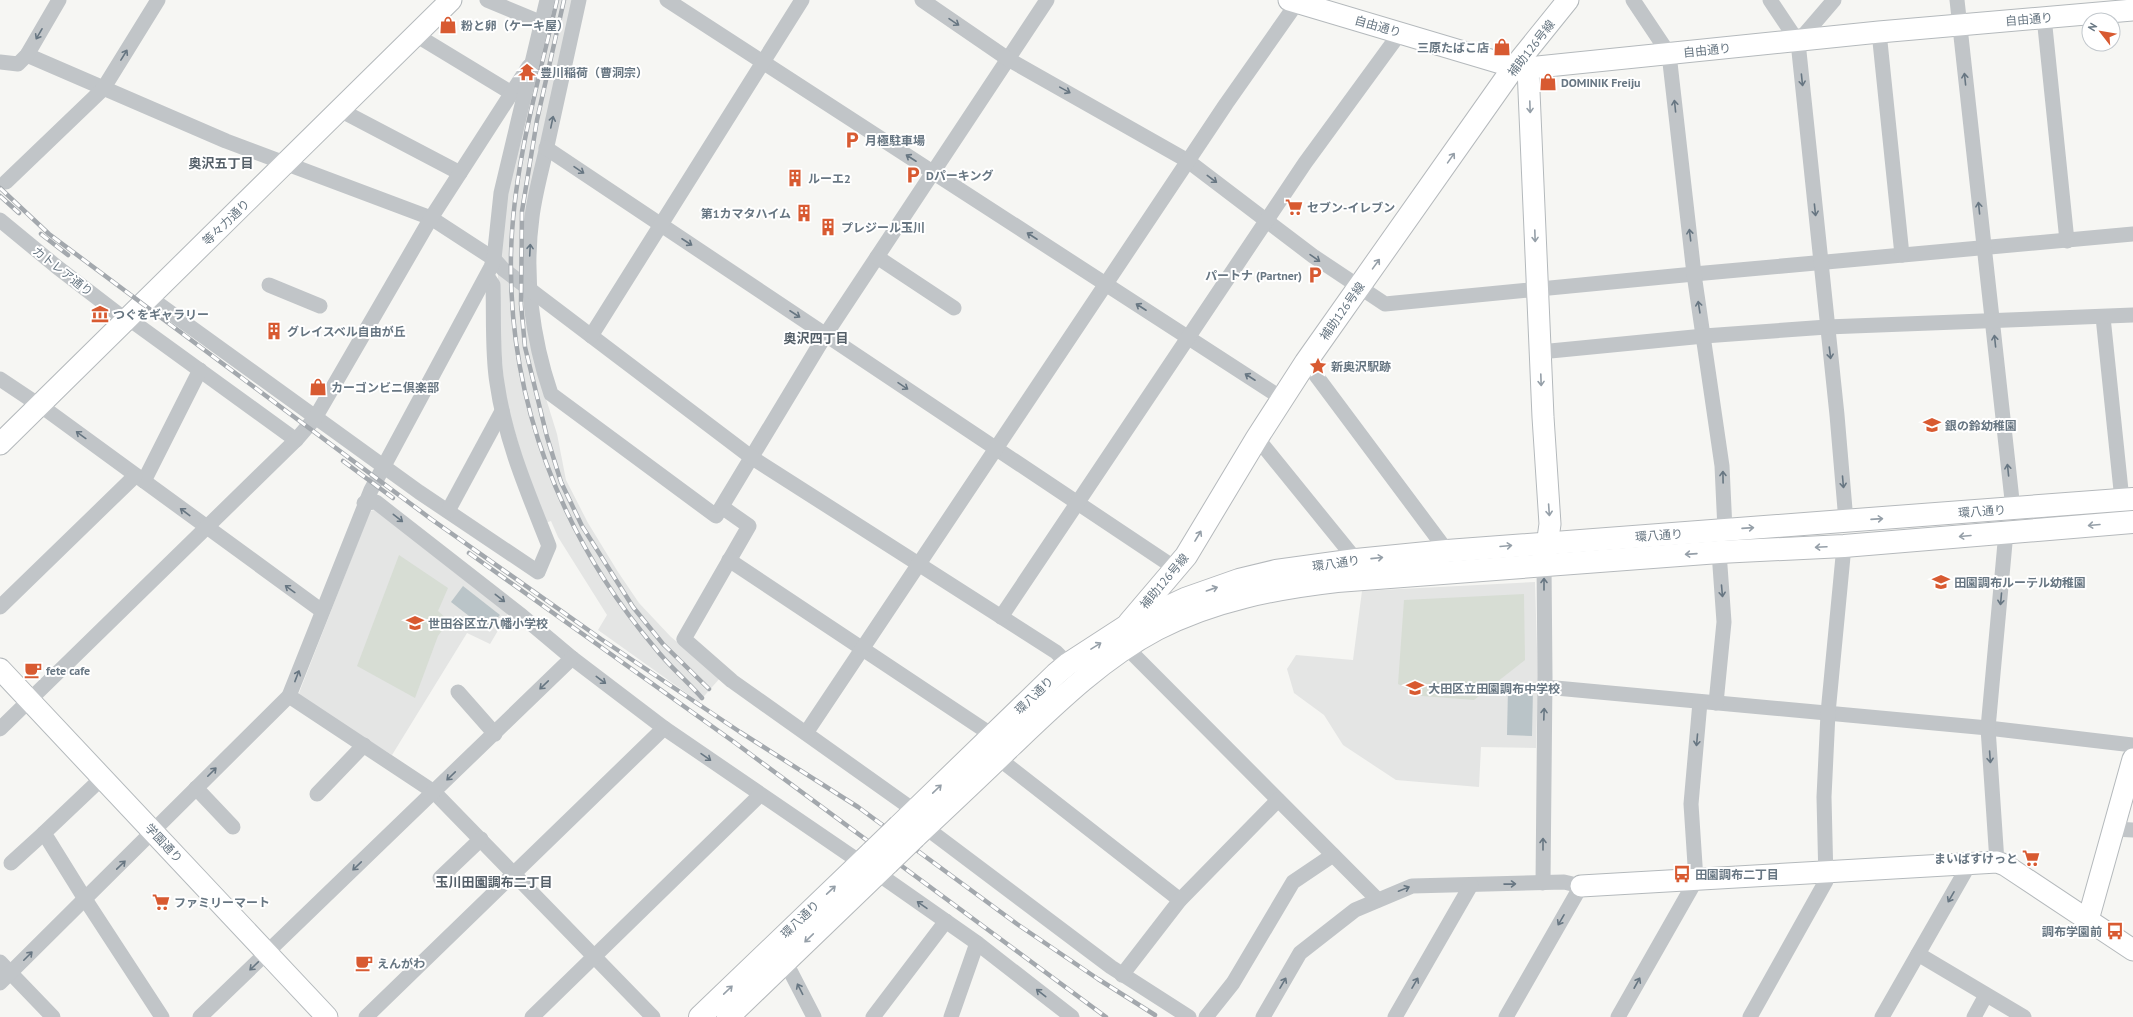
<svg xmlns="http://www.w3.org/2000/svg" width="2133" height="1017" viewBox="0 0 2133 1017" font-family="'PT Sans','Noto Sans JP',sans-serif">
<rect width="100%" height="100%" fill="#f6f6f3"/>
<g fill="#e4e5e4">
<path d="M551 0H574L529 210 543 389 557 434 566 480 588 523 618 572 639 603 671 637 720 678 699 702 598 630 607 615 558 537 551 521 542 524 505 398 498 306V256L503 209Z"/>
<path d="M375 510 509 612 490 644 467 633 392 755 300 697 299 693 370 511Z"/>
<path d="M1535 582 1538 682 1536 748 1481 747 1479 787 1396 780 1343 745 1324 715 1294 693 1287 669 1296 655 1353 660 1362 591Z"/>
</g>
<g fill="#d7ddd4">
<path d="M399 555 448 588 438 611 449 621 438 636 415 698 357 666Z"/>
<path d="M1524 594 1525 660 1474 700 1422 696 1398 684 1404 600Z"/>
</g>
<g fill="#bac4c8">
<path d="M463 586 500 615 487 630 451 602Z"/>
<path d="M1508 688 1533 689 1532 736 1507 735Z"/>
</g>
<g fill="none" stroke-linecap="round" stroke-linejoin="round">
<g stroke="#b4b9bc" stroke-width="23">
<g id="secondary">
<path d="M1289 0 1514 67 1528 68 1879 32 2133 10"/>
<path d="M1514 67 1568 0"/>
<path d="M1528 68 1543 417 1550 524 1545 560"/>
<path d="M0 444 451 0"/>
<path d="M0 669 327 1017"/>
<path d="M1581 886 1997 862 2005 865 2133 950"/>
<path d="M2088 920 2133 759"/>
</g>
</g>
<g stroke="#b5b9bc" stroke-width="24">
<g id="primary">
<path d="M1129 623 1186 556 1257 438 1306 362 1514 67"/>
<path d="M899 826 1056 674 1068 664 1125 627 1185 599 1239 580 1276 571 1356 560 1447 551 2133 499"/>
<path d="M915 837C947 807 980 776 1011 746 1056 703 1102 658 1157 629 1213 600 1276 588 1337 581L1719 552 1844 546 2133 522"/>
<path d="M700 1017 872 852"/>
<path d="M728 1017 888 863"/>
</g>
</g>
<g stroke="#c1c5c8" stroke-width="15">
<path d="M487 0 542 23"/>
<path d="M579 0C568 49 558 97 547 146 542 169 535 193 532 217 524 276 532 338 551 394L716 516 826 334 1047 0"/>
<path d="M667 0 1283 399"/>
<path d="M922 0 1008 59 1188 161 1313 256 1385 304 1694 274 2133 234"/>
<path d="M1633 0 1669 54 1694 274 1722 466 1725 530"/>
<path d="M1770 0 1798 42 1837 415 1846 521"/>
<path d="M1957 0 2013 509"/>
<path d="M2044 17 2067 241"/>
<path d="M1879 32 1902 255"/>
<path d="M416 35 510 92"/>
<path d="M1798 42 1834 0"/>
<path d="M27 55 226 141 431 218 494 259 503 269 751 457 1056 652 1068 664"/>
<path d="M0 62 18 64 27 55 59 0"/>
<path d="M340 110 460 173"/>
<path d="M546 148 1175 568"/>
<path d="M6 182 103 89 158 0"/>
<path d="M0 220 57 267 126 320 136 324 296 440"/>
<path d="M877 257 954 308"/>
<path d="M269 285 320 306"/>
<path d="M149 297 419 492 538 572 549 546C528 493 505 440 497 383 492 354 494 315 493 285L487 276"/>
<path d="M2103 317 2122 500"/>
<path d="M591 336 802 0"/>
<path d="M1540 352 1704 336 1827 327 2133 315"/>
<path d="M1306 362 1447 551"/>
<path d="M0 379 48 411 322 611"/>
<path d="M1257 438 1356 560"/>
<path d="M144 481 200 370"/>
<path d="M364 503 376 502 522 616 572 658 664 728 860 862"/>
<path d="M722 507 749 526 684 639 732 681 915 811"/>
<path d="M448 511 502 411"/>
<path d="M729 560 992 735"/>
<path d="M0 607 135 476"/>
<path d="M1001 617 1305 163 1400 33"/>
<path d="M1126 647 1378 900"/>
<path d="M1545 687 1988 728 2133 745"/>
<path d="M458 692 495 734"/>
<path d="M289 696 434 792 653 1017"/>
<path d="M1716 703 1724 622 1719 552"/>
<path d="M0 729 296 440 315 418 431 218 529 66"/>
<path d="M806 733 1226 104 1299 0"/>
<path d="M998 758 1180 900"/>
<path d="M102 778 44 833 85 899 162 1017"/>
<path d="M196 788 233 827"/>
<path d="M317 794 364 745"/>
<path d="M925 827 1111 967 1189 1017"/>
<path d="M2114 829 2133 830"/>
<path d="M1997 862 1988 728 2006 532"/>
<path d="M11 863 44 833"/>
<path d="M877 873 977 943 1072 1017"/>
<path d="M440 878 481 839"/>
<path d="M1543 883 1545 677 1544 565"/>
<path d="M1918 954 2024 1017"/>
<path d="M785 961 814 1017"/>
<path d="M0 962 53 1017"/>
<path d="M1122 975 1180 900 1278 800"/>
<path d="M0 983 289 696 371 490 491 267 494 259 501 193 547 0"/>
<path d="M200 1017 572 658"/>
<path d="M366 1017 664 728"/>
<path d="M532 1017 760 795"/>
<path d="M873 1017 946 921"/>
<path d="M951 1017 977 943"/>
<path d="M1206 1017 1233 983 1293 882 1333 855"/>
<path d="M1263 1017 1300 953 1355 910 1412 886 1564 882 1581 886 1506 1017"/>
<path d="M1395 1017 1471 885"/>
<path d="M1618 1017 1696 880 1691 804 1700 702"/>
<path d="M1750 1017 1826 881 1824 797 1828 713 1844 546"/>
<path d="M1882 1017 1970 863"/>
<path d="M1974 1017 1986 995"/>
</g>
<use href="#secondary" stroke="#fff" stroke-width="21"/>
<use href="#primary" stroke="#fff" stroke-width="22"/>
<g stroke="#a3a8ad" stroke-width="4.5">
<g id="rail">
<path d="M557 0C538 83 513 168 511 254 508 400 561 537 655 648 669 666 687 681 702 698"/>
<path d="M564 0 537 120 522 211 521 304 525 347 547 437 561 482 582 526 633 607 663 644 709 689"/>
<path d="M0 188 49 234 431 519 601 639 740 732 858 807 1017 924 1098 979 1155 1015"/>
<path d="M0 196 19 213"/>
<path d="M41 234 68 255"/>
<path d="M343 461 393 498"/>
<path d="M469 553 734 742 1106 1017"/>
</g>
</g>
<use href="#rail" stroke="#fff" stroke-width="3" stroke-dasharray="9" stroke-linecap="butt"/>
<g stroke="#b5b9bc" stroke-width="24" stroke-linecap="butt">
<g id="primary-bridge">
<path d="M872 852 899 826"/>
<path d="M888 863 915 837"/>
</g>
</g>
<use href="#primary-bridge" stroke="#fff" stroke-width="22"/>
</g>
<defs><path id="oneway-shaft" d="M-6 0H5M1.5-3L5.5 0L1.5 3" fill="none" stroke-width="1.6" stroke-linecap="round" stroke-linejoin="round"/></defs>
<g stroke="#677682">
<use href="#oneway-shaft" transform="translate(954 22) rotate(34)"/>
<use href="#oneway-shaft" transform="translate(39 34) rotate(120)"/>
<use href="#oneway-shaft" transform="translate(124 55) rotate(-58)"/>
<use href="#oneway-shaft" transform="translate(1965 79) rotate(-96)"/>
<use href="#oneway-shaft" transform="translate(1802 80) rotate(84)"/>
<use href="#oneway-shaft" transform="translate(1065 90) rotate(29)"/>
<use href="#oneway-shaft" transform="translate(1675 106) rotate(-96)"/>
<use href="#oneway-shaft" transform="translate(552 122) rotate(-78)"/>
<use href="#oneway-shaft" transform="translate(911 158) rotate(-147)"/>
<use href="#oneway-shaft" transform="translate(579 170) rotate(34)"/>
<use href="#oneway-shaft" transform="translate(1212 179) rotate(37)"/>
<use href="#oneway-shaft" transform="translate(1979 208) rotate(-96)"/>
<use href="#oneway-shaft" transform="translate(1815 210) rotate(84)"/>
<use href="#oneway-shaft" transform="translate(1690 235) rotate(-97)"/>
<use href="#oneway-shaft" transform="translate(1032 236) rotate(-147)"/>
<use href="#oneway-shaft" transform="translate(687 242) rotate(33)"/>
<use href="#oneway-shaft" transform="translate(530 250) rotate(-87)"/>
<use href="#oneway-shaft" transform="translate(1315 258) rotate(35)"/>
<use href="#oneway-shaft" transform="translate(1141 307) rotate(-147)"/>
<use href="#oneway-shaft" transform="translate(1699 307) rotate(-99)"/>
<use href="#oneway-shaft" transform="translate(795 314) rotate(33)"/>
<use href="#oneway-shaft" transform="translate(1995 341) rotate(-96)"/>
<use href="#oneway-shaft" transform="translate(1830 353) rotate(83)"/>
<use href="#oneway-shaft" transform="translate(1250 377) rotate(-147)"/>
<use href="#oneway-shaft" transform="translate(903 386) rotate(34)"/>
<use href="#oneway-shaft" transform="translate(81 435) rotate(-144)"/>
<use href="#oneway-shaft" transform="translate(2008 470) rotate(-96)"/>
<use href="#oneway-shaft" transform="translate(1723 477) rotate(-91)"/>
<use href="#oneway-shaft" transform="translate(1843 482) rotate(85)"/>
<use href="#oneway-shaft" transform="translate(185 512) rotate(-143)"/>
<use href="#oneway-shaft" transform="translate(398 518) rotate(38)"/>
<use href="#oneway-shaft" transform="translate(1544 584) rotate(-90)"/>
<use href="#oneway-shaft" transform="translate(290 589) rotate(-144)"/>
<use href="#oneway-shaft" transform="translate(1722 591) rotate(85)"/>
<use href="#oneway-shaft" transform="translate(500 598) rotate(38)"/>
<use href="#oneway-shaft" transform="translate(2001 599) rotate(95)"/>
<use href="#oneway-shaft" transform="translate(297 676) rotate(-69)"/>
<use href="#oneway-shaft" transform="translate(601 680) rotate(37)"/>
<use href="#oneway-shaft" transform="translate(544 685) rotate(136)"/>
<use href="#oneway-shaft" transform="translate(1544 714) rotate(-88)"/>
<use href="#oneway-shaft" transform="translate(1697 740) rotate(95)"/>
<use href="#oneway-shaft" transform="translate(706 757) rotate(35)"/>
<use href="#oneway-shaft" transform="translate(1990 757) rotate(86)"/>
<use href="#oneway-shaft" transform="translate(212 772) rotate(-45)"/>
<use href="#oneway-shaft" transform="translate(451 776) rotate(136)"/>
<use href="#oneway-shaft" transform="translate(1543 844) rotate(-90)"/>
<use href="#oneway-shaft" transform="translate(121 865) rotate(-44)"/>
<use href="#oneway-shaft" transform="translate(357 866) rotate(136)"/>
<use href="#oneway-shaft" transform="translate(1510 884) rotate(-1)"/>
<use href="#oneway-shaft" transform="translate(1404 889) rotate(-22)"/>
<use href="#oneway-shaft" transform="translate(1951 897) rotate(120)"/>
<use href="#oneway-shaft" transform="translate(922 905) rotate(-145)"/>
<use href="#oneway-shaft" transform="translate(1561 920) rotate(120)"/>
<use href="#oneway-shaft" transform="translate(28 956) rotate(-45)"/>
<use href="#oneway-shaft" transform="translate(254 966) rotate(136)"/>
<use href="#oneway-shaft" transform="translate(1283 983) rotate(-60)"/>
<use href="#oneway-shaft" transform="translate(1415 983) rotate(-60)"/>
<use href="#oneway-shaft" transform="translate(1637 983) rotate(-61)"/>
<use href="#oneway-shaft" transform="translate(800 989) rotate(-117)"/>
<use href="#oneway-shaft" transform="translate(1041 993) rotate(-142)"/>
</g>
<g stroke="#959fa8">
<use href="#oneway-shaft" transform="translate(1530 107) rotate(88)"/>
<use href="#oneway-shaft" transform="translate(1451 158) rotate(-55)"/>
<use href="#oneway-shaft" transform="translate(1535 236) rotate(88)"/>
<use href="#oneway-shaft" transform="translate(1376 264) rotate(-54)"/>
<use href="#oneway-shaft" transform="translate(1541 380) rotate(88)"/>
<use href="#oneway-shaft" transform="translate(1549 510) rotate(86)"/>
<use href="#oneway-shaft" transform="translate(1877 519) rotate(-4)"/>
<use href="#oneway-shaft" transform="translate(2094 525) rotate(175)"/>
<use href="#oneway-shaft" transform="translate(1748 528) rotate(-4)"/>
<use href="#oneway-shaft" transform="translate(1198 536) rotate(-59)"/>
<use href="#oneway-shaft" transform="translate(1965 536) rotate(175)"/>
<use href="#oneway-shaft" transform="translate(1506 546) rotate(-5)"/>
<use href="#oneway-shaft" transform="translate(1821 547) rotate(177)"/>
<use href="#oneway-shaft" transform="translate(1691 554) rotate(176)"/>
<use href="#oneway-shaft" transform="translate(1377 558) rotate(-6)"/>
<use href="#oneway-shaft" transform="translate(1212 589) rotate(-19)"/>
<use href="#oneway-shaft" transform="translate(1096 646) rotate(-32)"/>
<use href="#oneway-shaft" transform="translate(937 789) rotate(-44)"/>
<use href="#oneway-shaft" transform="translate(831 890) rotate(-43)"/>
<use href="#oneway-shaft" transform="translate(809 938) rotate(136)"/>
<use href="#oneway-shaft" transform="translate(728 990) rotate(-44)"/>
</g>
<defs>
<g id="shop-bare" transform="scale(1.38)"><path d="M-5-2.5h2.3a2.7 3.5 0 0 1 5.4 0H5L5.5 6h-11ZM-1.5-2.5h3a1.5 2.3 0 0 0-3 0Z" fill="#d85a31" stroke="#fff" stroke-width="2.5" paint-order="stroke"/></g>
<g id="temple-bare" transform="scale(1.38)"><path d="M0-6L5-2H3V0L6.5 2.5H4V6H1.5V3h-3V6H-4V2.5H-6.5L-3 0V-2H-5Z" fill="#d85a31" stroke="#fff" stroke-width="2.5" paint-order="stroke"/></g>
<g id="parking-bare" transform="scale(1.38)"><path d="M-3.5-5.5H1a3.5 3.5 0 0 1 0 7H-1V5.5H-3.5ZM-1-3.4V-.6H.8a1.4 1.4 0 0 0 0-2.8Z" fill="#d85a31" stroke="#fff" stroke-width="2.5" paint-order="stroke"/></g>
<g id="building-bare" transform="scale(1.38)"><path d="M-4-6H4V6H1V3H-1V6H-4ZM-2.5-4.3h1.7v1.8h-1.7ZM.8-4.3h1.7v1.8H.8ZM-2.5-1h1.7V.8h-1.7ZM.8-1h1.7V.8H.8Z" fill="#d85a31" stroke="#fff" stroke-width="2.5" paint-order="stroke"/></g>
<g id="supermarket-bare" transform="scale(1.38)"><path d="M-6-5.5h2.5l.6 2H6L4.5 2H-2.5L-4.4-4H-6ZM-1.5 3.2a1.3 1.3 0 1 0 .1 0ZM3 3.2a1.3 1.3 0 1 0 .1 0Z" fill="#d85a31" stroke="#fff" stroke-width="2.5" paint-order="stroke"/></g>
<g id="museum-bare" transform="scale(1.38)"><path d="M0-6L6-3V-2H-6V-3ZM-5-1h2V3h-2ZM-1-1h2V3h-2ZM3-1h2V3H3ZM-6 4H6V6H-6Z" fill="#d85a31" stroke="#fff" stroke-width="2.5" paint-order="stroke"/></g>
<g id="sight-bare" transform="scale(1.38)"><path d="M0-6L1.8-2.2L6-1.7L2.9 1.2L3.7 5.4L0 3.3L-3.7 5.4L-2.9 1.2L-6-1.7L-1.8-2.2Z" fill="#d85a31" stroke="#fff" stroke-width="2.5" paint-order="stroke"/></g>
<g id="school-bare" transform="scale(1.38)"><path d="M0-5L7-2L0 1L-7-2ZM-4 1L0 2.5L4 1V4Q0 6-4 4Z" fill="#d85a31" stroke="#fff" stroke-width="2.5" paint-order="stroke"/></g>
<g id="cafe-bare" transform="scale(1.38)"><path d="M-5.5-4.5H6V0H3Q3 3.5 0 3.5H-2.5Q-5.5 3.5-5.5 0ZM3-3.2v2h1.7v-2ZM-6 4.5H4V6H-6Z" fill="#d85a31" stroke="#fff" stroke-width="2.5" paint-order="stroke"/></g>
<g id="bus-bare" transform="scale(1.38)"><path d="M-5-6H5V4H4V6H2V4H-2V6H-4V4H-5ZM-3.5-4V0h7V-4ZM-3.5 1.2v1.5H-2V1.2ZM2 1.2v1.5H3.5V1.2Z" fill="#d85a31" stroke="#fff" stroke-width="2.5" paint-order="stroke"/></g>
</defs>
<g fill-rule="evenodd">
<use href="#shop-bare" x="448" y="25"/>
<use href="#shop-bare" x="1502" y="47"/>
<use href="#temple-bare" x="527" y="72"/>
<use href="#shop-bare" x="1548" y="82"/>
<use href="#parking-bare" x="852" y="140"/>
<use href="#parking-bare" x="913" y="175"/>
<use href="#building-bare" x="795" y="178"/>
<use href="#supermarket-bare" x="1294" y="207"/>
<use href="#building-bare" x="804" y="213"/>
<use href="#building-bare" x="828" y="227"/>
<use href="#parking-bare" x="1315" y="275"/>
<use href="#museum-bare" x="100" y="314"/>
<use href="#building-bare" x="274" y="331"/>
<use href="#sight-bare" x="1318" y="366"/>
<use href="#shop-bare" x="318" y="387"/>
<use href="#school-bare" x="1932" y="425"/>
<use href="#school-bare" x="1941" y="582"/>
<use href="#school-bare" x="415" y="623"/>
<use href="#cafe-bare" x="33" y="670"/>
<use href="#school-bare" x="1415" y="688"/>
<use href="#supermarket-bare" x="2031" y="858"/>
<use href="#bus-bare" x="1682" y="874"/>
<use href="#supermarket-bare" x="161" y="902"/>
<use href="#bus-bare" x="2115" y="931"/>
<use href="#cafe-bare" x="364" y="963"/>
</g>
<g text-anchor="middle" dominant-baseline="central" stroke-width="4" stroke-linejoin="round" paint-order="stroke">
<g font-size="12" fill="#677682" stroke="#fff">
<text transform="translate(2029 19) rotate(-5)">自由通り</text>
<text transform="translate(1378 26) rotate(16)">自由通り</text>
<text transform="translate(1531 48) rotate(-52)">補助126号線</text>
<text transform="translate(1707 50) rotate(-6)">自由通り</text>
<text transform="translate(226 222) rotate(-44)">等々力通り</text>
<text transform="translate(63 271) rotate(38)">カトレア通り</text>
<text transform="translate(1342 311) rotate(-55)">補助126号線</text>
<text transform="translate(1982 511) rotate(-4)">環八通り</text>
<text transform="translate(1659 535) rotate(-4)">環八通り</text>
<text transform="translate(1336 563) rotate(-8)">環八通り</text>
<text transform="translate(1164 581) rotate(-50)">補助126号線</text>
<text transform="translate(1034 695) rotate(-44)">環八通り</text>
<text transform="translate(164 843) rotate(47)">学園通り</text>
<text transform="translate(800 919) rotate(-44)">環八通り</text>
</g>
<g font-size="12" font-weight="bold" fill="#677682" stroke="#fff" text-anchor="start">
<text x="461" y="25">粉と卵（ケーキ屋）</text>
<text x="1489" y="47" text-anchor="end">三原たばこ店</text>
<text x="540" y="72">豊川稲荷（曹洞宗）</text>
<text x="1561" y="82">DOMINIK Freiju</text>
<text x="865" y="140">月極駐車場</text>
<text x="926" y="175">Dパーキング</text>
<text x="808" y="178">ルーエ2</text>
<text x="1307" y="207">セブン-イレブン</text>
<text x="791" y="213" text-anchor="end">第1カマタハイム</text>
<text x="841" y="227">プレジール玉川</text>
<text x="1302" y="275" text-anchor="end">パートナ (Partner)</text>
<text x="113" y="314">つぐをギャラリー</text>
<text x="287" y="331">グレイスベル自由が丘</text>
<text x="1331" y="366">新奥沢駅跡</text>
<text x="331" y="387">カーゴンビニ倶楽部</text>
<text x="1945" y="425">銀の鈴幼稚園</text>
<text x="1954" y="582">田園調布ルーテル幼稚園</text>
<text x="428" y="623">世田谷区立八幡小学校</text>
<text x="46" y="670">fete cafe</text>
<text x="1428" y="688">大田区立田園調布中学校</text>
<text x="2018" y="858" text-anchor="end">まいばすけっと</text>
<text x="1695" y="874">田園調布二丁目</text>
<text x="174" y="902">ファミリーマート</text>
<text x="2102" y="931" text-anchor="end">調布学園前</text>
<text x="377" y="963">えんがわ</text>
</g>
<g font-size="13" font-weight="bold" fill="#545f68" stroke="#fff">
<text x="221" y="163">奥沢五丁目</text>
<text x="816" y="338">奥沢四丁目</text>
<text x="494" y="882">玉川田園調布二丁目</text>
</g>
</g>
<g transform="translate(2101 32) rotate(301)"><circle r="19" fill="#ffffff" stroke="#c2c8cd"/>
<path d="M0-3L7 15L0 10L-7 15Z" fill="#d85a31"/>
<text y="-6" font-size="11" font-weight="bold" text-anchor="middle" fill="#677682">N</text>
</g>
</svg>
